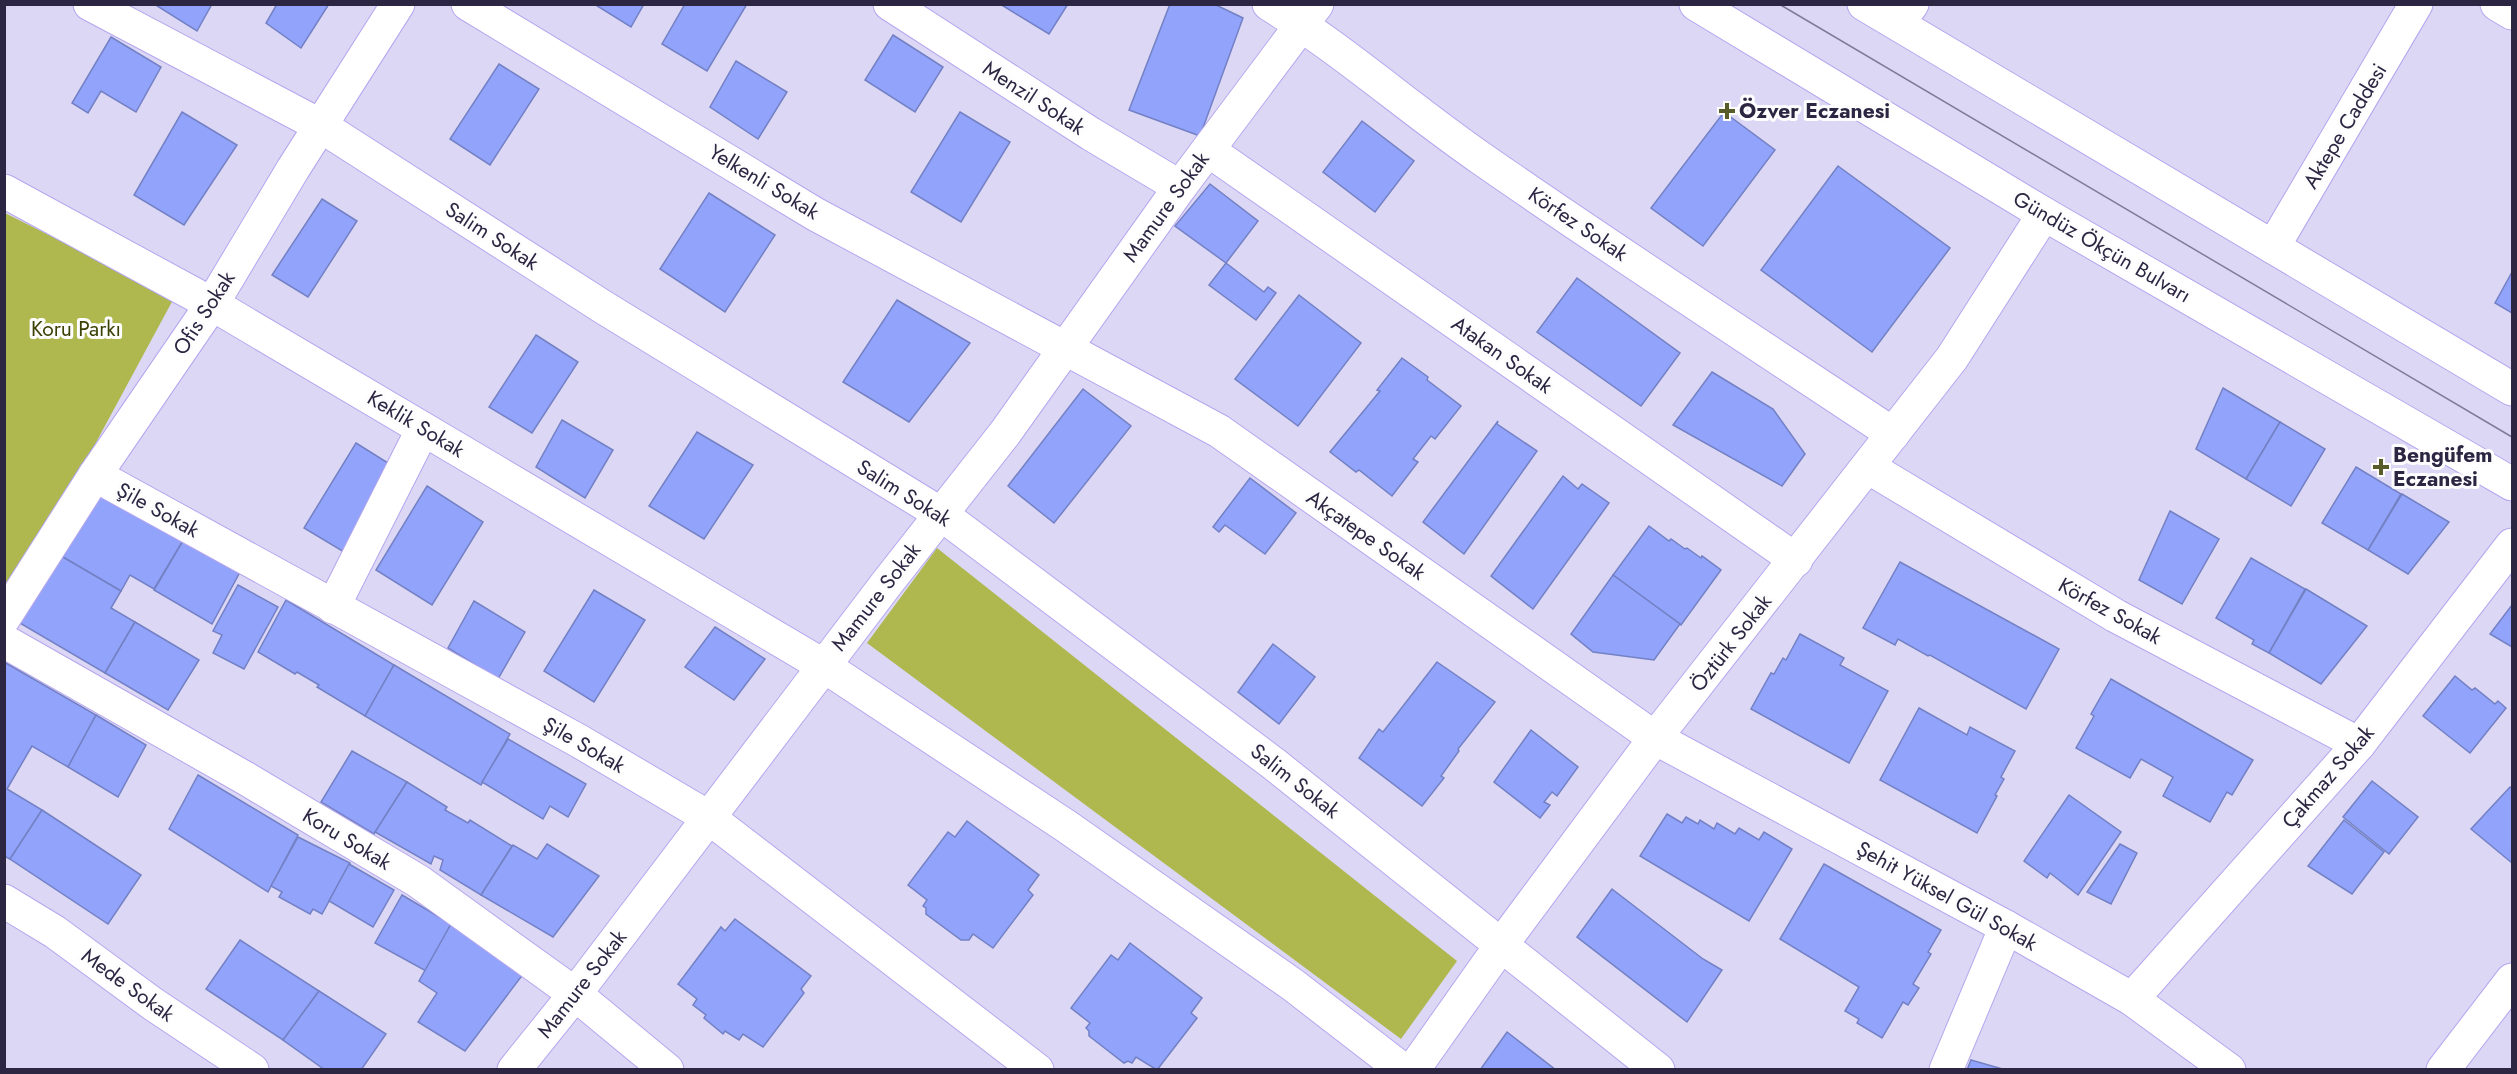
<svg xmlns="http://www.w3.org/2000/svg" width="2517" height="1074" viewBox="0 0 2517 1074" font-family="Jost,sans-serif">
<rect width="100%" height="100%" fill="#ddd7f6"/>
<g fill="#aeb84f">
<path d="M5 213 174 298 5 611Z"/>
<path d="M937 548 1457 961 1401 1039 867 643Z"/>
</g>
<g fill="#91a3fa" stroke="#7381c4" stroke-width="1.5">
<path d="M154 4H212L197 31Z"/>
<path d="M277 4H329L301 48 266 23Z"/>
<path d="M594 4H644L631 27Z"/>
<path d="M685 4H747L707 71 662 44Z"/>
<path d="M1000 4H1068L1049 34Z"/>
<path d="M1170 4H1214L1243 18 1200 136 1129 110Z"/>
<path d="M893 35 943 67 915 112 865 80Z"/>
<path d="M111 37 161 67 136 112 101 91 88 113 72 103Z"/>
<path d="M736 61 787 92 758 139 710 107Z"/>
<path d="M499 64 539 89 490 165 450 139Z"/>
<path d="M182 112 237 145 184 225 134 195Z"/>
<path d="M960 112 1010 142 961 222 911 192Z"/>
<path d="M1724 112 1775 150 1703 246 1651 208Z"/>
<path d="M1362 121 1414 161 1375 212 1323 172Z"/>
<path d="M1838 166 1950 248 1872 352 1761 270Z"/>
<path d="M1210 184 1258 221 1226 263 1175 226Z"/>
<path d="M709 193 775 235 725 312 660 269Z"/>
<path d="M322 199 357 221 308 297 272 275Z"/>
<path d="M1226 263 1264 292 1268 287 1276 293 1256 320 1209 285Z"/>
<path d="M2512 272V313L2495 303Z"/>
<path d="M1577 278 1680 353 1641 406 1537 332Z"/>
<path d="M1299 295 1361 343 1298 426 1235 379Z"/>
<path d="M897 300 970 343 909 422 843 382Z"/>
<path d="M536 335 578 362 532 433 489 407Z"/>
<path d="M1402 358 1428 377 1427 380 1461 406 1435 439 1431 436 1413 459 1418 462 1392 496 1359 470 1356 472 1330 452 1380 391 1377 390Z"/>
<path d="M1712 372 1773 409 1805 454 1782 486 1673 425Z"/>
<path d="M2223 388 2280 422 2246 479 2196 449Z"/>
<path d="M1083 389 1131 426 1054 523 1008 486Z"/>
<path d="M562 420 613 450 585 498 536 467Z"/>
<path d="M1498 421 1497 424 1537 451 1464 554 1423 522Z"/>
<path d="M2280 422 2325 449 2291 506 2246 479Z"/>
<path d="M697 432 753 465 704 539 649 506Z"/>
<path d="M356 443 396 468 344 552 304 528Z"/>
<path d="M2356 467 2401 494 2368 550 2322 523Z"/>
<path d="M1563 476 1578 489 1582 484 1609 503 1533 609 1491 576Z"/>
<path d="M1250 478 1296 513 1265 554 1225 525 1219 532 1213 527Z"/>
<path d="M427 486 483 522 432 605 376 570Z"/>
<path d="M99 488 184 539 154 589 130 575 121 591 56 553Z"/>
<path d="M2402 494 2449 522 2408 574 2368 550Z"/>
<path d="M2170 511 2219 539 2182 604 2139 580Z"/>
<path d="M1649 526 1669 541 1671 539 1685 549 1687 548 1701 558 1702 556 1721 570 1681 625 1613 575Z"/>
<path d="M184 539 240 572 212 624 154 590Z"/>
<path d="M56 553 121 591 111 608 135 622 105 673 13 619Z"/>
<path d="M2251 558 2305 589 2269 653 2252 644 2254 640 2216 618Z"/>
<path d="M1900 562 2059 649 2026 709 1930 655 1928 656 1898 639 1895 645 1863 628Z"/>
<path d="M1613 575 1680 624 1654 660 1593 652 1571 634Z"/>
<path d="M238 585 278 607 244 669 213 653 222 635 213 631Z"/>
<path d="M2306 589 2367 626 2321 684 2269 653Z"/>
<path d="M594 590 645 620 594 702 544 671Z"/>
<path d="M286 600 394 665 365 716 317 687 319 685 297 672 295 674 258 652Z"/>
<path d="M474 601 525 632 498 679 448 648Z"/>
<path d="M2512 605V647L2490 634Z"/>
<path d="M135 622 199 660 168 710 105 673Z"/>
<path d="M715 627 765 659 734 700 685 667Z"/>
<path d="M1800 634 1844 658 1840 665 1888 691 1849 763 1751 709 1771 673 1774 674 1783 658 1786 660Z"/>
<path d="M1273 644 1315 677 1279 724 1238 692Z"/>
<path d="M4 662 96 715 68 767 32 746 7 789 42 810 10 859 4 856Z"/>
<path d="M1437 662 1495 702 1458 749 1459 751 1441 776 1444 778 1422 806 1359 758 1379 729 1383 732Z"/>
<path d="M394 665 510 734 481 785 365 716Z"/>
<path d="M2455 676 2472 690 2475 688 2495 704 2498 701 2506 708 2470 753 2423 716Z"/>
<path d="M2111 679 2253 760 2232 795 2227 792 2210 822 2163 796 2173 777 2141 759 2130 778 2076 748 2094 716 2091 714Z"/>
<path d="M1919 708 1967 735 1970 727 2015 751 2001 777 2004 779 1995 795 1997 796 1977 833 1880 780Z"/>
<path d="M96 715 146 745 118 797 68 767Z"/>
<path d="M1531 730 1578 767 1557 796 1552 792 1544 802 1550 805 1540 818 1494 782Z"/>
<path d="M508 739 586 784 568 817 550 806 543 819 482 782Z"/>
<path d="M352 751 407 782 374 834 321 802Z"/>
<path d="M198 775 298 835 268 892 169 829Z"/>
<path d="M2372 781 2418 817 2389 854 2343 817Z"/>
<path d="M407 782 447 807 445 810 468 823 470 820 512 846 481 895 440 870 443 860 434 856 431 864 375 832Z"/>
<path d="M2510 787 2512 789V863L2471 829Z"/>
<path d="M2069 795 2121 832 2078 895 2050 873 2047 878 2024 861Z"/>
<path d="M42 810 141 875 108 924 10 859Z"/>
<path d="M1667 814 1682 823 1686 817 1698 824 1700 820 1714 829 1717 823 1735 834 1739 828 1759 840 1764 832 1792 849 1749 921 1640 856Z"/>
<path d="M2344 820 2384 852 2352 894 2308 866Z"/>
<path d="M967 821 1039 875 1028 890 1033 895 993 948 973 934 969 940H961L926 914V908L923 906 927 900 908 885 948 832 955 837Z"/>
<path d="M298 837 350 863 322 914 313 909 310 914 279 897 282 892 271 886Z"/>
<path d="M547 844 599 876 553 937 481 895 513 845 537 859Z"/>
<path d="M2120 844 2137 853 2111 904 2087 892Z"/>
<path d="M349 864 394 890 373 927 329 901Z"/>
<path d="M1824 864 1941 930 1928 952 1931 954 1913 984 1919 988 1908 1005 1903 1002 1882 1038 1857 1023 1859 1019 1845 1011 1859 987 1780 939Z"/>
<path d="M1612 889 1703 959 1722 970 1687 1022 1577 937Z"/>
<path d="M402 895 451 924 426 971 375 943Z"/>
<path d="M735 919 811 976 801 989 804 993 763 1047 743 1034 739 1040 725 1031 723 1034 704 1018 706 1015 693 1005 697 999 678 984 721 927 725 931Z"/>
<path d="M451 924 527 969 465 1051 418 1022 437 993 419 981Z"/>
<path d="M240 940 319 991 283 1040 206 989Z"/>
<path d="M1130 943 1202 998 1191 1013 1197 1018 1157 1070 1136 1057 1132 1063 1128 1061 1124 1063 1089 1036V1031L1086 1028 1090 1023 1071 1008 1111 955 1118 960Z"/>
<path d="M319 991 386 1034 361 1070H325L283 1040Z"/>
<path d="M1507 1032 1556 1070H1480Z"/>
<path d="M1971 1060 2006 1070H1967Z"/>
</g>
<g fill="none" stroke-linecap="round" stroke-linejoin="round">
<g stroke="#b6a6ee" stroke-width="35">
<g id="minor">
<path d="M90 4 321 126 603 307 941 514 1274 764 1658 1070"/>
<path d="M468 4 815 214 1219 431 1655 738 2006 927 2132 999 2229 1070"/>
<path d="M890 4 1091 134 1180 187"/>
<path d="M1269 4C1343 50 1410 109 1482 159 1617 253 1756 343 1893 434"/>
<path d="M2497 4 2512 13"/>
<path d="M1898 23 1912 4"/>
<path d="M1208 150 1796 560"/>
<path d="M4 191 212 304 824 666 1066 826 1293 985 1403 1070"/>
<path d="M2273 247 2416 4"/>
<path d="M1868 467 2116 616 2359 744"/>
<path d="M95 475 579 741 708 817 1037 1070"/>
<path d="M333 607 423 429"/>
<path d="M4 618 95 475 212 304 293 169 398 4"/>
<path d="M4 641 245 778 418 881 575 994 667 1070"/>
<path d="M4 901 55 932 153 1004 252 1070"/>
<path d="M2132 999 2359 744 2512 545"/>
<path d="M514 1070 575 994 887 583 1005 433 1180 187 1317 4"/>
<path d="M1413 1070 1502 944 1655 738 1952 358 2044 214"/>
<path d="M1946 1070 2006 927"/>
<path d="M2443 1070 2512 980"/>
</g>
</g>
<g stroke="#b6a6ee" stroke-width="35">
<g id="tertiary">
<path d="M1696 4 2044 214 2512 484"/>
<path d="M1864 4 2512 389"/>
</g>
</g>
<use href="#minor" stroke="#fff" stroke-width="33"/>
<use href="#tertiary" stroke="#fff" stroke-width="33"/>
<path stroke="#817b99" stroke-width="1.5" d="M1779 4 2512 437"/>
</g>
<g fill="#575c2a" stroke="#fdfdfd" stroke-width="2">
<path d="M1724 102h6v6h6v6h-6v6h-6v-6h-6v-6h6z"/>
<path d="M2378 458h6v6h6v6h-6v6h-6v-6h-6v-6h6z"/>
</g>
<g text-anchor="middle" dominant-baseline="central" stroke-width="6" stroke-linejoin="round" paint-order="stroke">
<g font-size="21" fill="#2d2643" stroke="#fdfdfd">
<text transform="translate(1034 98) rotate(33)">Menzil Sokak</text>
<text transform="translate(2345 126) rotate(-59)">Aktepe Caddesi</text>
<text transform="translate(764 182) rotate(31)">Yelkenli Sokak</text>
<text transform="translate(1166 207) rotate(-54)">Mamure Sokak</text>
<text transform="translate(1578 224) rotate(34)">Körfez Sokak</text>
<text transform="translate(492 236) rotate(33)">Salim Sokak</text>
<text transform="translate(2102 247) rotate(30)">Gündüz Ökçün Bulvarı</text>
<text transform="translate(204 313) rotate(-57)">Ofis Sokak</text>
<text transform="translate(1502 355) rotate(35)">Atakan Sokak</text>
<text transform="translate(416 424) rotate(31)">Keklik Sokak</text>
<text transform="translate(904 493) rotate(32)">Salim Sokak</text>
<text transform="translate(158 510) rotate(29)">Şile Sokak</text>
<text transform="translate(1366 535) rotate(35)">Akçatepe Sokak</text>
<text transform="translate(876 597) rotate(-52)">Mamure Sokak</text>
<text transform="translate(2110 611) rotate(29)">Körfez Sokak</text>
<text transform="translate(1731 643) rotate(-52)">Öztürk Sokak</text>
<text transform="translate(584 745) rotate(30)">Şile Sokak</text>
<text transform="translate(2328 777) rotate(-49)">Çakmaz Sokak</text>
<text transform="translate(1295 781) rotate(38)">Salim Sokak</text>
<text transform="translate(347 839) rotate(31)">Koru Sokak</text>
<text transform="translate(1947 896) rotate(29)">Şehit Yüksel Gül Sokak</text>
<text transform="translate(582 984) rotate(-52)">Mamure Sokak</text>
<text transform="translate(128 985) rotate(36)">Mede Sokak</text>
</g>
<g font-size="21" font-weight="bold" fill="#2d2643" stroke="#fdfdfd" text-anchor="start">
<text x="1739" y="111">Özver Eczanesi</text>
<text x="2393" y="455">Bengüfem<tspan x="2393" dy="24">Eczanesi</tspan></text>
</g>
<g font-size="21" fill="#3c4005" stroke="#fdfdfd">
<text x="76" y="329">Koru Parkı</text>
</g>
</g>
<rect width="2517" height="1074" fill="none" stroke="#2d2643" stroke-width="12"/>
</svg>
